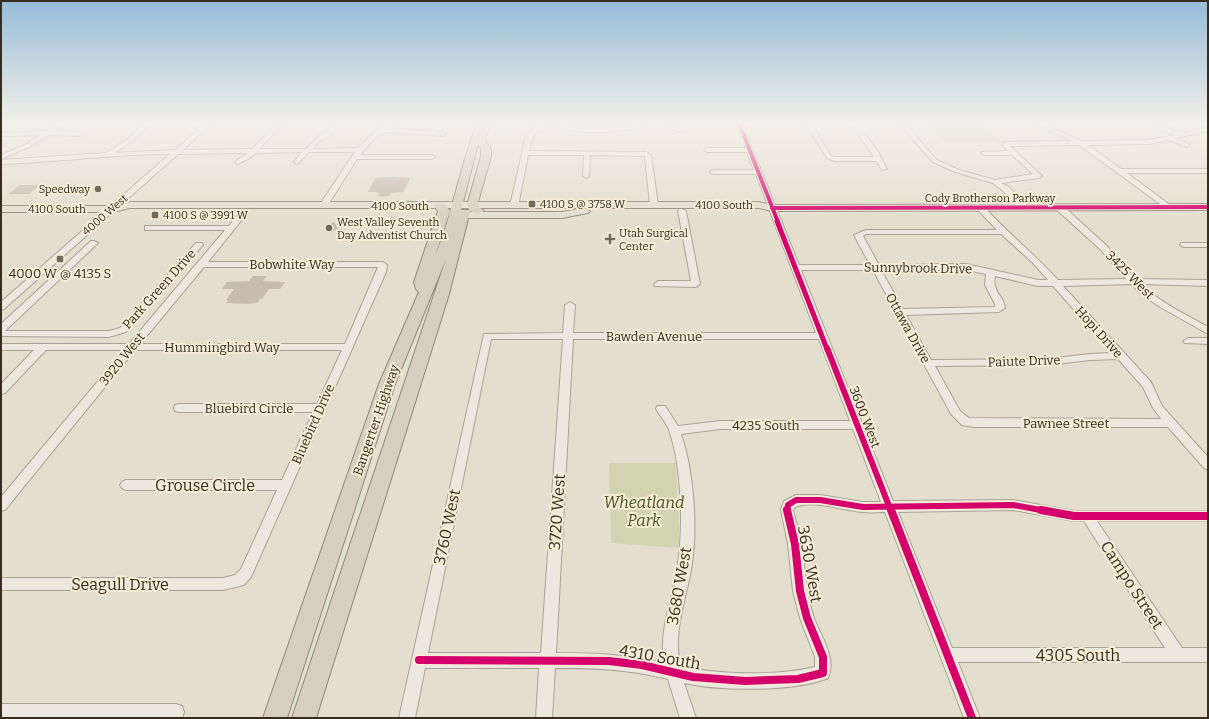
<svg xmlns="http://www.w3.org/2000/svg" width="1209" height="719" viewBox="0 0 1209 719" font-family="Bitter,serif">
<rect width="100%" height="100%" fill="#e4dece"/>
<g fill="#d2d4b1">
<path d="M926 123H980L999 141H943Z"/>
<path d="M609 463H676L680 548 611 543Z"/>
</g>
<g fill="#c7bcaf">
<path d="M393 177 410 178 404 192 391 193 389 196 383 197 378 196 379 193 375 192H368L375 178Z"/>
<path d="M20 185H40L29 194H8Z"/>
<path d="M334 222 338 229 329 233 325 225Z"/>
<path d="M253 276H267L263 281 285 282 280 289H269L262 299H260L257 303 247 304 226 303 228 300H226L234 289H222L227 282 249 281Z"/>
</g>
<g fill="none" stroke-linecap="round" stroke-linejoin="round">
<g stroke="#a9a397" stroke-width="2">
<g id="minor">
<path d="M59 123H66L54 131 80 132 83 134 80 136 49 135 31 146 1 159V155L27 144 40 135 3 136 1 135V133L46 131Z"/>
<path d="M146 123H152L133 140 115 153 175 150 206 123H212L183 150 252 149 278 123H284L259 149H306C315 138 333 123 348 123L317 143 313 149 358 148C368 138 382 123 397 123L390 129 443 132 446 134 443 136 385 132 374 139 360 155H432L435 157 432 159H357L326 208H323L319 206 355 152H309L297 164 294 162 302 152 256 153 251 157 238 164 236 163V161L248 153 178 154 4 309 1 310V302L170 154C114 154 58 162 1 164V160L106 153 129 138Z"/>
<path d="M546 123H554C537 135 534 126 529 151L646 152 651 155 658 205 657 207H654L650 205 645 156 590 155 589 176 586 178 583 176 584 155H528L518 206 517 208H511L510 206 526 136 536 127Z"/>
<path d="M555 123H563L575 127H626L642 123H652C639 132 580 135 566 129 562 128 558 125 555 123Z"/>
<path d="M660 123H668L683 131 678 132Z"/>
<path d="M736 123H742L799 265H870L854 235 866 230H997L976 208 980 206H983C1007 232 1034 254 1058 280L1126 279 1101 250 1057 210 1056 208 1060 206H1063L1107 246 1136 279 1208 280V286L1141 284C1159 302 1185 314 1208 327V334L1160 307 1142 295 1131 284 1063 286 1151 382 1162 406 1208 457V470L1204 468 1168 427H974L962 425 951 414 873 270H801L893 501 1013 500 1074 511H1208V521H1097L1182 648H1208V662H958L980 718H964L885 512C878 512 870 513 863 512 845 511 809 498 794 508L793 510C796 522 800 534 802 546 805 570 806 594 814 618 821 637 837 658 828 678 795 692 720 691 684 683L696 718H680L668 679C627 669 596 668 555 668L552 718H536L539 668H425L415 718H399L484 334 563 333 565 305 570 302 575 305 573 333H816L756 174H713L710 172 713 170H754L747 152H707L704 150 707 148H746ZM867 234H1001L1032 262 1048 280H1038L966 264 879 265 863 236ZM881 270H966L986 274 985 285 995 304V307L903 309ZM995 276 1038 286H1053L1112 353 1090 354 1047 359 931 360 906 315 999 312 1005 308C1004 295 992 293 995 276ZM491 339H563L541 653H428ZM573 339H819L850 421H720L678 426 665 406H657L656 409C660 416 666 422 669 430 682 466 684 531 677 569 672 601 659 629 664 663 627 654 593 653 556 653ZM1118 359 1143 387 1153 408 1161 419 969 418 960 411 935 366 1047 365 1090 360ZM720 429H853L881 502H863L820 495H796L784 501 781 510 788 544 793 591 800 618 815 657V667C777 676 719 675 680 666 673 632 685 603 691 570 698 532 694 471 681 434ZM1013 510 1074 521H1084L1165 648H952L898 512Z"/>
<path d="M805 123H811L831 156 836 157H874L851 123H857L878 152 887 169 882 170 876 161H835L827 158Z"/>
<path d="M898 123H904L937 160 959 170 995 180 1033 174 1012 155H984L981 153 982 152 1008 151 1003 146 1004 143 1006 142 1072 141 1034 123H1042L1081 141 1149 140 1175 135 1163 131 1149 123C1160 123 1169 130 1180 132 1188 134 1200 128 1208 127V131L1175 138 1189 144 1190 145 1187 147 1169 140 1149 144 1088 145 1121 169H1208V173H1127L1170 205 1171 207 1167 209 1079 145 1010 146 1042 176 1039 178 1001 183 1009 187 1027 206 1028 208 1024 210H1021L1003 191 993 183 955 172 933 162Z"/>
<path d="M679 209H682L686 211 700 284 696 287 655 286 654 284 658 281H691L678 211Z"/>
<path d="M241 210H244L248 212 208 262H383L387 265 386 272 251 577 244 585 223 590H1V578H223L235 575 241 569 277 490H126L122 488 120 485 122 482 126 480H282L313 412H179L175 411 174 408 175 405 179 404H317L342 350H135L5 510 1 511V497L124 350H46L5 393 1 394V384L34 350H1V344H129L225 230H145V226H229ZM204 267H378L345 344H140Z"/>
<path d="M91 241H94L98 243 5 331H109L120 328 196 243H202L203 245 126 332 109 337 1 336V324Z"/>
<path d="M1181 243H1208V247H1184L1180 245Z"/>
<path d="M1188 338H1208V344L1185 343 1183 341Z"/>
<path d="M1 704H176L182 706 184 712 182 718H1Z"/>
</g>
</g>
<g stroke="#8f887e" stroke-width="2">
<g id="major">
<path d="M130 202H759L772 205 1208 204V210L772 211 759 208H130L113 212H1V206H113Z"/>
<path d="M585 208 590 211 588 213 562 218H465L454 220 449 217 451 215 465 212H562Z"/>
</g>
</g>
<g stroke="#8f887e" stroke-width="2">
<path id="highway" d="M477 123H485V125L489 128 485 140 491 149V156L478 202 479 207 484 211 478 214 470 211 449 294 316 718H292L446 259 395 384 287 718H263L379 384 419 292 416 289 414 282 438 211 434 206 436 204H444L450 211 435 256C453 213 460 166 477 123ZM478 144 481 149V156L468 202 469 210H461Z"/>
</g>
<use href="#minor" fill="#ece8df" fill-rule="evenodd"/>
<use href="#major" fill="#e3ded1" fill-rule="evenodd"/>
<use href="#highway" fill="#d7cebf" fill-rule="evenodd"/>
<g stroke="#f4ecd5" stroke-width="5.5">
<g id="cycleway-far3">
<path d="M739 123 778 222"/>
<path d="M772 208 1208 207"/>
</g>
</g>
<g stroke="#f4ecd5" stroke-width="7">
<path id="cycleway-far2" d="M777 221 827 349"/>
</g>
<g stroke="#f4ecd5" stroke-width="9">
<g id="cycleway-far1">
<path d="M827 348 891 511"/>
<path d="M787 511 788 505 796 500H820L863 507 1013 505 1046 511"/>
</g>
</g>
<g stroke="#f4ecd5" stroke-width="11">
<g id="cycleway">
<path d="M891 510 972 718"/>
<path d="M1041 510 1074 516H1208"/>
<path d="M419 660 609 661 642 665 693 677 745 681 798 679 823 673V657L807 618 800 591 795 544 787 510"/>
</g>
</g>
<use href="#cycleway-far3" stroke="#d6006c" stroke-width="4"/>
<use href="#cycleway-far2" stroke="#d6006c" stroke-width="5"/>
<use href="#cycleway-far1" stroke="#d6006c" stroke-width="6"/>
<use href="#cycleway" stroke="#d6006c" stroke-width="8"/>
</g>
<linearGradient id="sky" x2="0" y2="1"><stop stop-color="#95bcd8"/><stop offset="0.55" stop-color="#f3f0e9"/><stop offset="1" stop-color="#f3f0e9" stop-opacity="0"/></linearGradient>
<rect width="1209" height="224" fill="url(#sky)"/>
<g fill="#746a5c" stroke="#f4ecd5" stroke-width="1.5">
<circle cx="98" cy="189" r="4"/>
<rect x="528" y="200" width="8" height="8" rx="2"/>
<rect x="151" y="211" width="8" height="8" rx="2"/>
<circle cx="329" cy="228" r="4"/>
<path d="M608 233h4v4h4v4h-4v4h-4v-4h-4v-4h4z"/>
<rect x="56" y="255" width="8" height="8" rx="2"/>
</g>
<g text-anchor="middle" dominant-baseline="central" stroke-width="4" stroke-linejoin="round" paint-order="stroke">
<g font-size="11" fill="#382c1f" stroke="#f4ecd5" text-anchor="start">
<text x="90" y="189" text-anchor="end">Speedway</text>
<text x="540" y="204">4100 S @ 3758 W</text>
<text x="163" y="215">4100 S @ 3991 W</text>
<text x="337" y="222">West Valley Seventh<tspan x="337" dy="13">Day Adventist Church</tspan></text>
<text x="619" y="233">Utah Surgical<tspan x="619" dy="13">Center</tspan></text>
</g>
<g font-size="11" fill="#382c1f" stroke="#f4ecd5">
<text x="990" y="198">Cody Brotherson Parkway</text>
<text x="724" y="205">4100 South</text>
<text x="400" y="206">4100 South</text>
<text x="57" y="209">4100 South</text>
<text transform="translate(105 215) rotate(-41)">4000 West</text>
</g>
<g font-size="13" fill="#382c1f" stroke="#f4ecd5">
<text x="292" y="264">Bobwhite Way</text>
<text transform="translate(918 268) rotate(1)">Sunnybrook Drive</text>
<text transform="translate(1130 275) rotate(45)">3425 West</text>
<text transform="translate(159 289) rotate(-48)">Park Green Drive</text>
<text transform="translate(908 328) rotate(61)">Ottawa Drive</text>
<text transform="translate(1099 332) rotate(48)">Hopi Drive</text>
<text x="654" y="336">Bawden Avenue</text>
<text x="222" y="347">Hummingbird Way</text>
<text transform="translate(122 359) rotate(-51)">3920 West</text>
<text transform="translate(1024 361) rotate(-2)">Paiute Drive</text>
<text x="249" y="408">Bluebird Circle</text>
<text transform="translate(865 417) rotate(69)">3600 West</text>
<text transform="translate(376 420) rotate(-71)">Bangerter Highway</text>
<text x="1066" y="423">Pawnee Street</text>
<text transform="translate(313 424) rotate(-66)">Bluebird Drive</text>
<text x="766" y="425">4235 South</text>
</g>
<g font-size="13" fill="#382c1f" stroke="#f4ecd5">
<text x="60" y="273">4000 W @ 4135 S</text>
</g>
<g font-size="16" fill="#382c1f" stroke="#f4ecd5">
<text x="205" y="485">Grouse Circle</text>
<text transform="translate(557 512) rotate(-86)">3720 West</text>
<text transform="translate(447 527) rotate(-78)">3760 West</text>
<text transform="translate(810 564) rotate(80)">3630 West</text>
<text x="120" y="584">Seagull Drive</text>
<text transform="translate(1132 585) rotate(57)">Campo Street</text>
<text transform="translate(679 586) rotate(-80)">3680 West</text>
<text x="1078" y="655">4305 South</text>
<text transform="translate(660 657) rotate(10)">4310 South</text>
</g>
<g font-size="16" font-style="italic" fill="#475327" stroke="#f4ecd5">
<text x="644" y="502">Wheatland<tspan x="644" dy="18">Park</tspan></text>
</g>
</g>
<rect width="1209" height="719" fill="none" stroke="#382c1f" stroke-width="4"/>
</svg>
